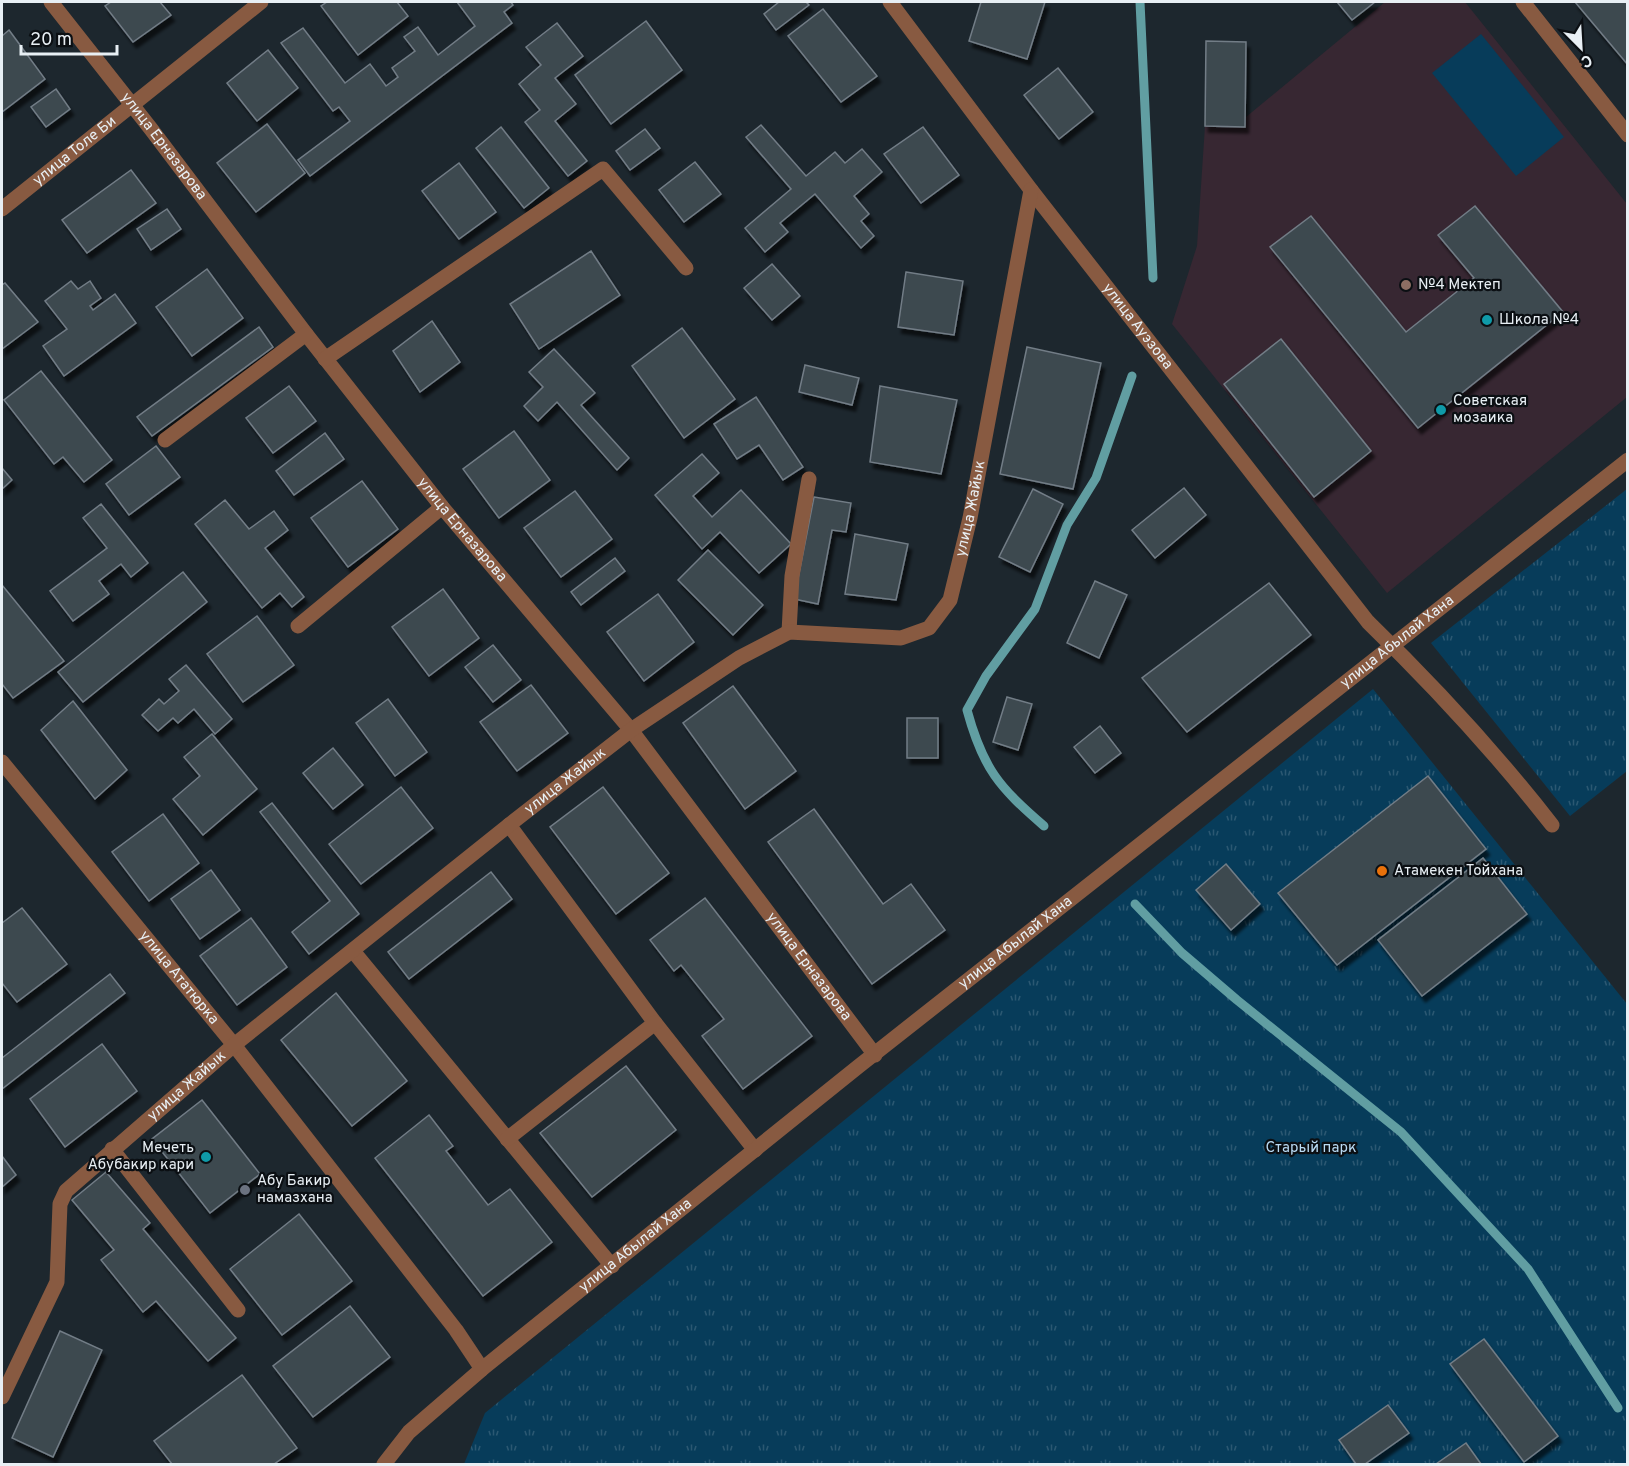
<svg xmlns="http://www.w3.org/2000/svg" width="1629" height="1466" viewBox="0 0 1629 1466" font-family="Overpass,sans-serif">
<defs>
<pattern id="park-tufts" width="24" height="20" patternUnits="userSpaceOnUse" patternTransform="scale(1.5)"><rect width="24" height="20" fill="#073c5a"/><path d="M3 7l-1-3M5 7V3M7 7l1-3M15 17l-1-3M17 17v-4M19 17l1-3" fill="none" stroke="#2b5872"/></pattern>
<filter id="shadow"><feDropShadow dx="3.5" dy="6" stdDeviation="1.5" flood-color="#0009"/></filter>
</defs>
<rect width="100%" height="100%" fill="#1d272e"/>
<path fill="#372732" d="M1385 2H1465L1627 204V397L1387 593 1172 324 1197 246 1205 126 1245 127 1246 117Z"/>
<g fill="url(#park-tufts)">
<path d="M1627 489V771L1570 816 1431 643Z"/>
<path d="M1373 689 1627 1004V1464H464L485 1413Z"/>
</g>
<path fill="#073c5a" d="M1481 34 1564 137 1516 176 1432 73Z"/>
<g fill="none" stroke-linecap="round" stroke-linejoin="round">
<g stroke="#619ea2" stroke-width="9">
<path d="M1140 2 1153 278"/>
<path d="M1044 826C999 787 983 769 967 710L986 676 1035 609 1067 525 1096 478 1132 376"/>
<path d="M1135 904 1182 953 1237 1000 1401 1132 1528 1269 1618 1408"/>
</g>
</g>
<g fill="#3e4850" stroke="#727d86" stroke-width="1.5" filter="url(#shadow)">
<path d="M111 2H160L171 15 133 42 105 6Z"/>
<path d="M327 2H397L408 16 358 55 321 6Z"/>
<path d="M457 2H511L513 5 504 12 512 23 310 176 298 160 350 121 339 107 333 111 281 43 303 28 345 83 370 64 386 86 398 77 392 68 415 51 404 37 418 27 438 55 475 26Z"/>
<path d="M779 2H806L809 5 776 30 764 14Z"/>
<path d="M981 2H1045L1027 59 969 41Z"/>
<path d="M1337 2H1375L1352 20Z"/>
<path d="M1575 2H1628V65Z"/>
<path d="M823 9 877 76 841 102 788 36Z"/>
<path d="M646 21 682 70 611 124 575 75Z"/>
<path d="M557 23 583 56 555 78 576 104 555 121 587 161 568 176 525 122 540 110 519 84 541 65 526 47Z"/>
<path d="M9 30 45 79 2 112V36Z"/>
<path d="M1206 41 1246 42 1245 127 1205 126Z"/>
<path d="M268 50 298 88 257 121 227 83Z"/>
<path d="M1058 68 1093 112 1059 139 1024 95Z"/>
<path d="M56 89 70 109 46 127 31 107Z"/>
<path d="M267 124 305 173 256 212 217 163Z"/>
<path d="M761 125 806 176 835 152 845 163 862 149 882 172 854 196 869 214 861 221 874 236 861 248 815 194 780 223 788 232 765 252 745 228 791 189 746 137Z"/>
<path d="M501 127 549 188 524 208 476 148Z"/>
<path d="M923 127 959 175 921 203 884 154Z"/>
<path d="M645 129 660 148 630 170 616 151Z"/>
<path d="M695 162 721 194 684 222 659 190Z"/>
<path d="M459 163 496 212 459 239 422 191Z"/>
<path d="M131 170 156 203 87 253 62 220Z"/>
<path d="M1475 206 1563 312 1418 428 1270 247 1311 216 1406 332 1474 278 1438 235Z"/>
<path d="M167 209 181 229 151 250 137 229Z"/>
<path d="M591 251 620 295 539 349 510 304Z"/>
<path d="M772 264 800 296 772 320 744 288Z"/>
<path d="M207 269 243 318 192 356 156 307Z"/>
<path d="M906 272 963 281 954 335 898 327Z"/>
<path d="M71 281 78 289 90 281 101 298 90 306 93 310 115 294 136 323 64 376 43 346 67 329 45 301Z"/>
<path d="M5 283 38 322 2 349V285Z"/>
<path d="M432 321 460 362 420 392 393 351Z"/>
<path d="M259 327 273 347 152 436 137 417Z"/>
<path d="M682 328 735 399 684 438 632 366Z"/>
<path d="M1281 339 1371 451 1314 497 1224 384Z"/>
<path d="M1027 347 1101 363 1073 489 1000 474Z"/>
<path d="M554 349 595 393 581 405 629 458 617 470 557 402 538 421 524 406 543 387 529 372Z"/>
<path d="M805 365 859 378 852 405 799 392Z"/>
<path d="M41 371 112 460 84 482 63 457 54 464 4 400Z"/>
<path d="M289 386 316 421 273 453 246 418Z"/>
<path d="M880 386 957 400 941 474 870 462Z"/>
<path d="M756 397 803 467 783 480 759 445 737 459 714 424Z"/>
<path d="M514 431 550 480 499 518 463 469Z"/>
<path d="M325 433 344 459 294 495 276 471Z"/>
<path d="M156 446 180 477 129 515 106 484Z"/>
<path d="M702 454 719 473 693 496 712 517 741 490 791 544 759 573 720 532 702 549 655 495Z"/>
<path d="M2 468 12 480 2 489Z"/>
<path d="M362 481 398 529 348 567 311 518Z"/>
<path d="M1184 488 1206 515 1155 558 1132 530Z"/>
<path d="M1033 489 1063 504 1030 572 999 557Z"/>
<path d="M575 491 612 539 561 577 524 528Z"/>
<path d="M814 497 851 503 846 532 832 530 818 604 794 599Z"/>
<path d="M225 500 249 529 274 511 288 530 265 548 304 597 292 607 280 593 262 608 195 524Z"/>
<path d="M101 504 148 563 131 577 121 564 99 581 109 594 73 621 50 591 107 548 83 518Z"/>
<path d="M855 534 908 544 896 600 845 594Z"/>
<path d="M708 550 763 605 733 635 678 580Z"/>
<path d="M615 558 625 571 581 605 571 592Z"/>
<path d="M183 572 207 602 83 702 58 672Z"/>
<path d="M1095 581 1127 595 1099 658 1067 643Z"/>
<path d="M1269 583 1311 635 1187 732 1142 678Z"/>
<path d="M2 585 64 661 13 698 2 684Z"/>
<path d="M443 589 479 638 429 676 392 627Z"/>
<path d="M658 594 694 642 644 681 607 632Z"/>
<path d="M257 616 294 665 243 702 207 654Z"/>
<path d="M493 645 521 680 493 702 465 667Z"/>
<path d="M186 665 232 719 215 734 194 709 178 723 173 718 158 731 142 715 159 699 164 704 179 691 169 679Z"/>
<path d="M531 685 568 733 517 771 480 722Z"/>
<path d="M733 686 796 771 745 809 683 723Z"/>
<path d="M1007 697 1032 704 1018 750 993 742Z"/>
<path d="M388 699 427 752 395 776 356 723Z"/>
<path d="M73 701 127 770 95 799 41 730Z"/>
<rect x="907" y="718" width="31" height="40"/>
<path d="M1100 726 1121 753 1095 773 1074 747Z"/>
<path d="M212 734 257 789 203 835 173 799 200 776 184 757Z"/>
<path d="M333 748 363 785 333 809 303 773Z"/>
<path d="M1428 776 1486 849 1337 965 1278 893Z"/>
<path d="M401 787 433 828 361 884 329 844Z"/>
<path d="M603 787 669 873 616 914 550 827Z"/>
<path d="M272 803 359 914 309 954 292 932 330 901 260 812Z"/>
<path d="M814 809 883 904 911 884 945 930 872 984 768 842Z"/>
<path d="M163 814 199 863 149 901 112 852Z"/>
<path d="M1483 858 1527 914 1422 996 1378 940Z"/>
<path d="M1226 864 1260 904 1231 930 1196 890Z"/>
<path d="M211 870 240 910 200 939 171 899Z"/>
<path d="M491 872 512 899 409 979 388 952Z"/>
<path d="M705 898 812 1036 743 1089 702 1036 724 1019 681 965 674 971 650 940Z"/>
<path d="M22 908 67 964 17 1002 2 983V923Z"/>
<path d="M251 918 287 967 237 1005 200 956Z"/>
<path d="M110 974 125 993 2 1089V1058Z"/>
<path d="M336 993 407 1081 352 1126 281 1040Z"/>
<path d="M102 1044 137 1091 65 1147 30 1099Z"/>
<path d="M626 1066 676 1130 592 1197 540 1133Z"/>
<path d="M202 1100 260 1174 210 1213 152 1139Z"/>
<path d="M429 1115 453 1146 446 1151 488 1205 510 1189 552 1242 483 1296 375 1158Z"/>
<path d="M2 1156 16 1175 2 1187Z"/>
<path d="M106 1172 150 1223 143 1229 236 1338 208 1361 156 1301 143 1312 101 1260 114 1250 72 1200Z"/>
<path d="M299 1214 352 1281 282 1335 230 1269Z"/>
<path d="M350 1306 390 1357 313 1417 273 1366Z"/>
<path d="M60 1331 102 1350 53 1457 12 1438Z"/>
<path d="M1484 1339 1558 1436 1524 1462 1450 1364Z"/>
<path d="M242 1375 297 1448 274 1464H172L154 1441Z"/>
<path d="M1388 1405 1409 1433 1365 1464H1356L1339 1440Z"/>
<path d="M1466 1443 1481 1464H1436Z"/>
</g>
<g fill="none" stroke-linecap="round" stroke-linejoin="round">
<g stroke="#885a41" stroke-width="15">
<path id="s1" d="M51 2 151 129 306 334 442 507 631 730 875 1055"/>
<path id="s2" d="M890 2 1031 190 1368 622C1434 686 1495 752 1552 825"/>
<path d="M1523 2 1628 135"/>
<path id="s3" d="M2 209 261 2"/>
<path d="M325 359 603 169 686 268"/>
<path d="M165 440 306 334"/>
<path d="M298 626 442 507"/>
<path d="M789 632 792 576 809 479"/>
<path id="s4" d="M2 762 234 1045 456 1330 482 1369"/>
<path d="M509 825 655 1023 755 1150"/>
<path d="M353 951 612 1266"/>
<path d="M507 1139 655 1023"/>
<path d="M112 1149 238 1310"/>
<path id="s5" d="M2 1397 57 1282 60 1204 66 1191 234 1045 509 825 631 730 739 658 789 632 901 638 929 628 950 600 970 518 1031 190"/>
<path id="s6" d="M384 1464 409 1432 482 1369 859 1066 1628 460"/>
</g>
</g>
<circle fill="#8d6e63" stroke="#0b0f13" stroke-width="2" cx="1406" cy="285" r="6"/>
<g fill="#0f9aa8" stroke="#0b0f13" stroke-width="2">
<circle cx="1487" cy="320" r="6"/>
<circle cx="1441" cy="410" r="6"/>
<circle cx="206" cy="1157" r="6"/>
</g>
<circle fill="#e8710a" stroke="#0b0f13" stroke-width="2" cx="1382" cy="871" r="6"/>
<circle fill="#6b7280" stroke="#0b0f13" stroke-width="2" cx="245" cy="1190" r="6"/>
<g text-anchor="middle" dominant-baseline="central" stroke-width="4.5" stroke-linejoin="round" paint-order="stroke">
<g font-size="15" fill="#e8eff4" stroke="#0b0f13">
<text stroke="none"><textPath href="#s1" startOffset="183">улица Ерназарова</textPath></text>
<text stroke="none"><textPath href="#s3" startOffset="93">улица Толе Би</textPath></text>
<text stroke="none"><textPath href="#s2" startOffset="408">улица Ауэзова</textPath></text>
<text stroke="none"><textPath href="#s5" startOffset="1406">улица Жайык</textPath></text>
<text stroke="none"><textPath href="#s1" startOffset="669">улица Ерназарова</textPath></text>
<text stroke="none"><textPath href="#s6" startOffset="1306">улица Абылай Хана</textPath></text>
<text stroke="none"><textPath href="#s5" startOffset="866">улица Жайык</textPath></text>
<text stroke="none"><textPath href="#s6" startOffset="820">улица Абылай Хана</textPath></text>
<text stroke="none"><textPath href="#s1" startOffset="1227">улица Ерназарова</textPath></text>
<text stroke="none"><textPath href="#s4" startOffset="279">улица Ататюрка</textPath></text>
<text stroke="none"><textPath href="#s5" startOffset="380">улица Жайык</textPath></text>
<text stroke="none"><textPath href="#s6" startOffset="334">улица Абылай Хана</textPath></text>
</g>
<g font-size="15" fill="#e8eff4" stroke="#0b0f13" text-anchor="start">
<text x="1418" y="285">№4 Мектеп</text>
<text x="1499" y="320">Школа №4</text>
<text x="1453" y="401">Советская<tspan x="1453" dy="17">мозаика</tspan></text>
<text x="1394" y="871">Атамекен Тойхана</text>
<text x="194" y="1148" text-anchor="end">Мечеть<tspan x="194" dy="17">Абубакир кари</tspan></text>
<text x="257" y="1181">Абу Бакир<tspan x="257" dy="17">намазхана</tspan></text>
</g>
<g font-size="15" fill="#b9dbf5" stroke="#0b0f13">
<text x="1311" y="1148">Старый парк</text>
</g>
</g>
<rect width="1629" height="1466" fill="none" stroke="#e8eff4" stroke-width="6"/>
<g transform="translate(1581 48) rotate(156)" stroke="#0b0f13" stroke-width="4.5" paint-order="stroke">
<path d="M0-4.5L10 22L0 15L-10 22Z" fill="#e8eff4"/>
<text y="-9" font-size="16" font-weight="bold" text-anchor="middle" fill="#e8eff4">С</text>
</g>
<path d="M21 45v9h96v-9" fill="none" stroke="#e8eff4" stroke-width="3"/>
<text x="30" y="45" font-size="18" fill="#e8eff4" stroke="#0b0f13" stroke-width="4.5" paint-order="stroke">20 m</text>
</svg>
